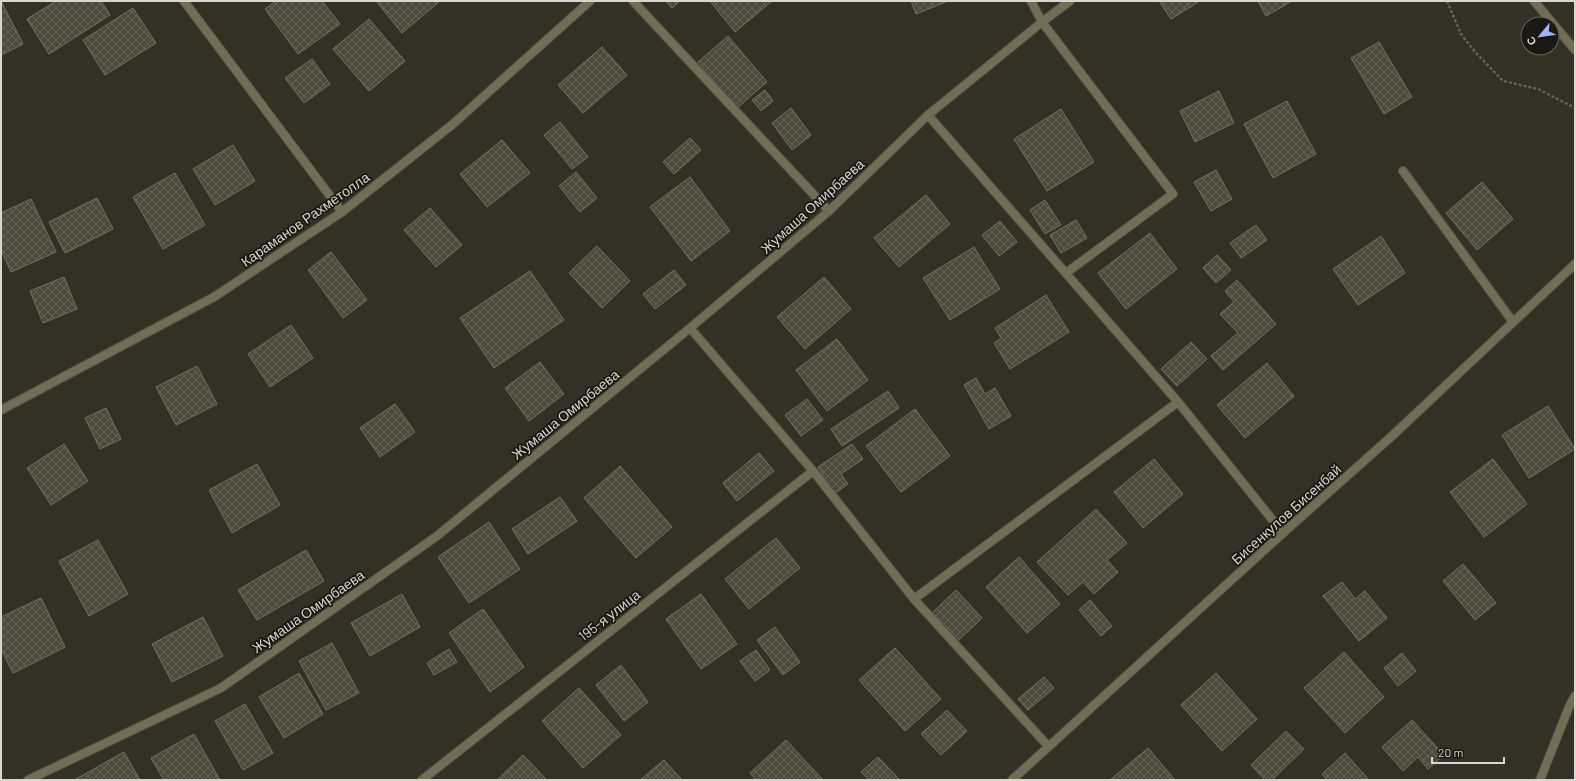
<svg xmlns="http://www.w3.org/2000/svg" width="1576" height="781" viewBox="0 0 1576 781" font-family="Barlow,sans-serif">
<defs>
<pattern id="building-cross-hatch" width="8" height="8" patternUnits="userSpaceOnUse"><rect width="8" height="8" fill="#4d493b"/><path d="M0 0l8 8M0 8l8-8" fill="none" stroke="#666256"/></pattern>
</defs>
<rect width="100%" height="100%" fill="#343023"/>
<g fill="url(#building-cross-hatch)" stroke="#747061">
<path d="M1 1 23 44 1 55Z"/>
<path d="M56 1H101L110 15 49 54 27 19Z"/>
<path d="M276 1H322L340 24 298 54 265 9Z"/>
<path d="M376 1H440L402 33Z"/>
<path d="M666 1H680L672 8Z"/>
<path d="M710 1H772L735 32Z"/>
<path d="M911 1H948L916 14Z"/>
<path d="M1159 1H1200L1171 19Z"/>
<path d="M1258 1H1292L1266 16Z"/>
<path d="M133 8 156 43 105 75 83 40Z"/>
<path d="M369 19 405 61 369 91 333 49Z"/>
<path d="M728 36 767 82 737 108 698 62Z"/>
<path d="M1379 42 1412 97 1384 114 1351 58Z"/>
<path d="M602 47 627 75 583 113 558 85Z"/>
<path d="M312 59 330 84 304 103 285 78Z"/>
<path d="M765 90 773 101 761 111 752 100Z"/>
<path d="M1219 91 1234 123 1195 142 1180 111Z"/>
<path d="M1287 101 1316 154 1273 178 1244 124Z"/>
<path d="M791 108 811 135 792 150 772 123Z"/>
<path d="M1061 109 1094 162 1047 191 1014 139Z"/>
<path d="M560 122 588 157 572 169 544 135Z"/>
<path d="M690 138 701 150 674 174 663 162Z"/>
<path d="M502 140 530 173 487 207 460 174Z"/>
<path d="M233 145 255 181 215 205 193 169Z"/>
<path d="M1216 170 1232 199 1211 211 1194 182Z"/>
<path d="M576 172 597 198 580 212 559 186Z"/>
<path d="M175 173 205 225 163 249 133 197Z"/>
<path d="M690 177 730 231 691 261 650 207Z"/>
<path d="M1482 182 1513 219 1477 250 1446 213Z"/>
<path d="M926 195 950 224 899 267 874 238Z"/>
<path d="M97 198 113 229 65 253 49 222Z"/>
<path d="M31 199 56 252 11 272 1 250V213Z"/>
<path d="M1045 200 1061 225 1045 234 1030 210Z"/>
<path d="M430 208 462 245 436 267 404 230Z"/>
<path d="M1076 220 1087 238 1061 253 1050 235Z"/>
<path d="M1000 221 1017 242 999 256 982 235Z"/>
<path d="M1256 225 1267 240 1241 258 1230 243Z"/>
<path d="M1150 233 1177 269 1126 309 1098 273Z"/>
<path d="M1381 236 1405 273 1358 305 1333 269Z"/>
<path d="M597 246 630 281 602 308 569 273Z"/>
<path d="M974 247 1000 289 950 320 923 278Z"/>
<path d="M331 252 367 300 343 318 308 270Z"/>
<path d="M1217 255 1231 270 1216 283 1203 268Z"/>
<path d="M674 270 686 285 655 309 643 294Z"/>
<path d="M530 271 564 320 494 368 460 318Z"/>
<path d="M64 277 77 309 43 323 30 291Z"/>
<path d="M824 277 851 309 805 349 777 317Z"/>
<path d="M1237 280 1276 324 1223 370 1211 356 1238 333 1220 314 1234 302 1225 291Z"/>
<path d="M1046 295 1069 332 1010 369 994 343 1001 338 995 328Z"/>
<path d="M291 325 313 358 270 387 248 354Z"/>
<path d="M837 339 868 380 827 411 796 370Z"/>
<path d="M1191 342 1207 359 1177 386 1161 369Z"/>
<path d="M540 362 564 394 529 421 505 388Z"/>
<path d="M1267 363 1294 396 1245 438 1217 405Z"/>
<path d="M197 366 217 404 176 425 156 387Z"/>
<path d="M976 378 985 394 995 388 1011 416 989 429 964 385Z"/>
<path d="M888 391 899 408 842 446 831 429Z"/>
<path d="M807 399 823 420 801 436 785 415Z"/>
<path d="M395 404 415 432 380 457 360 428Z"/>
<path d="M1548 406 1575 449 1529 478 1502 435Z"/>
<path d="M106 408 121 439 100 449 85 418Z"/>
<path d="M915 409 950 456 901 492 866 446Z"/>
<path d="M64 444 88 481 51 505 27 468Z"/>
<path d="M852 444 863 459 841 474 848 484 835 493 818 467Z"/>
<path d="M759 453 774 471 737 501 723 483Z"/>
<path d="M1154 459 1183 494 1143 528 1114 492Z"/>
<path d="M1493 459 1527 504 1484 537 1450 492Z"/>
<path d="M257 464 280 505 232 533 209 490Z"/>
<path d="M620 466 672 527 636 558 584 498Z"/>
<path d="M560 497 577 521 528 554 512 529Z"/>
<path d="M1096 509 1127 543 1107 560 1118 572 1094 594 1083 582 1068 595 1037 562Z"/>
<path d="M489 522 520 569 469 603 438 557Z"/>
<path d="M776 538 800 568 749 609 725 579Z"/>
<path d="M98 540 128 594 89 616 59 561Z"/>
<path d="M306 550 324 581 257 620 238 590Z"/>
<path d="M1019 557 1060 604 1027 633 986 587Z"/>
<path d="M1463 564 1496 603 1475 620 1443 581Z"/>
<path d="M1342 582 1355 599 1365 591 1387 618 1359 641 1323 596Z"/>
<path d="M956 590 982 618 958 641 932 613Z"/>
<path d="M402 594 420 627 370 656 351 623Z"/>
<path d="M701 594 737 644 701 669 666 619Z"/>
<path d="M41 598 65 647 13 673 1 649V617Z"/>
<path d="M1090 600 1112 626 1101 636 1079 610Z"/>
<path d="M483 609 524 667 490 692 449 633Z"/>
<path d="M203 617 223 656 172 682 152 644Z"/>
<path d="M775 627 800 662 783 675 757 640Z"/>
<path d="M332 643 359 693 326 710 299 661Z"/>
<path d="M895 648 941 699 905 731 859 680Z"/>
<path d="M449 649 457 662 434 675 427 663Z"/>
<path d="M756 650 770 670 755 681 740 661Z"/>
<path d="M1344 652 1384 697 1345 733 1304 688Z"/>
<path d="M1402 653 1416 671 1398 686 1384 668Z"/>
<path d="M621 665 648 702 624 721 596 685Z"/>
<path d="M299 673 323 714 284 738 259 697Z"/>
<path d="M1216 673 1257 719 1222 751 1181 705Z"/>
<path d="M1044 677 1054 688 1028 710 1018 699Z"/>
<path d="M579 688 621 735 583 768 542 721Z"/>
<path d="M245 704 273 753 243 770 215 721Z"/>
<path d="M947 710 967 731 941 755 921 734Z"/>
<path d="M1412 720 1444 755 1428 769 1418 757 1403 771 1382 747Z"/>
<path d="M1286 731 1304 749 1272 780H1265L1251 765Z"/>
<path d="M194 734 220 780H164L151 758Z"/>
<path d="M786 740 823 780H756L750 773Z"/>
<path d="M1148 748 1175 780H1110Z"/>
<path d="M124 752 140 780H77L76 779Z"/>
<path d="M1345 753 1369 780H1327L1322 774Z"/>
<path d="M523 755 547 780H497Z"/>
<path d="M878 757 900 780H869L861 772Z"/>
<path d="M664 760 682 780H640Z"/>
</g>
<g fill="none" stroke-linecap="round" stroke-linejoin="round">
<g stroke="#524e42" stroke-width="10">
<g id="service">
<path d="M1534 1 1575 50"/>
<path d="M1403 171 1513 322"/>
<path d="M914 599 1178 402"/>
</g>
</g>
<g stroke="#524e42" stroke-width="10">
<g id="minor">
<path d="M184 1 342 212"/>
<path d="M633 1 829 211"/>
<path d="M1031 1 1042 22 1173 194 1066 273"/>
<path d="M928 115 1178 402 1283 533"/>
<path d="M690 328 813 471 914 599 1048 746"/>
<path d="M1 410 214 297 342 212 453 124 590 1"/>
<path d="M28 780 221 688 437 536 690 328 829 211 928 115 1042 22 1070 1"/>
<path d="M422 780 813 471"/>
<path d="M1012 780 1283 533 1392 436 1575 264"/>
<path d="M1540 780 1569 707 1575 696"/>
</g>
</g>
<path stroke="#656256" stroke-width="2.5" stroke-dasharray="3 2" stroke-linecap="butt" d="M1447 1 1461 34 1475 52 1503 81 1538 89 1575 108"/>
<use href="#service" stroke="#746d56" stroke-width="8"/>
<use href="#minor" stroke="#746d56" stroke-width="8"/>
</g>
<g text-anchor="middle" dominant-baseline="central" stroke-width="3.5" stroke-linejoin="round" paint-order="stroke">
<g font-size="14" fill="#d8d6ce" stroke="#1a1813">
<text transform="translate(812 206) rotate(-42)">Жумаша Омирбаева</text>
<text transform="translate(305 219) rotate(-35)">Караманов Рахметолла</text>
<text transform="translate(565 414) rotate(-39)">Жумаша Омирбаева</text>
<text transform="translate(1286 514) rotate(-42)">Бисенкулов Бисенбай</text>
<text transform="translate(308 611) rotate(-35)">Жумаша Омирбаева</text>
<text transform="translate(609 615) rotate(-38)">195-я улица</text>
</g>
</g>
<rect width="1576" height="781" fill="none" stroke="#d8d6ce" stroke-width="4"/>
<g transform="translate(1540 36) rotate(241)"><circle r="19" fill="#1a1813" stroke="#66645e"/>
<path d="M0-3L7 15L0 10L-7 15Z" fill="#a0b3fd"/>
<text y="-6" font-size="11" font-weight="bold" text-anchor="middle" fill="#d8d6ce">С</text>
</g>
<path d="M1432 757v6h72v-6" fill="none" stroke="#d8d6ce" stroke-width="2"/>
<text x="1438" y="757" font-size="12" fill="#d8d6ce" stroke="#1a1813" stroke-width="3" paint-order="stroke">20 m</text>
</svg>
